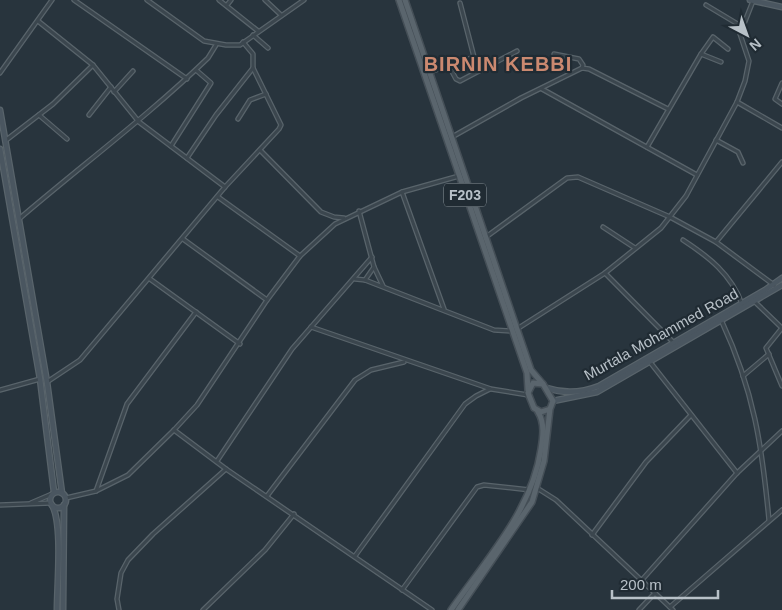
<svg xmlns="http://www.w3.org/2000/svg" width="782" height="610" viewBox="0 0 782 610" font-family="Helvetica,sans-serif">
<rect width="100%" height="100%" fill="#28343d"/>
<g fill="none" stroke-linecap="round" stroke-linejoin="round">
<g stroke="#59646b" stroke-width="5.5">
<g id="street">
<path d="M74 0 187 79"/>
<path d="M147 0 204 41 226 45H240L304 0"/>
<path d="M219 0 258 31"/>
<path d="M265 0 281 15"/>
<path d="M227 5 231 0"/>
<path d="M706 5 741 26"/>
<path d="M38 21 93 65 139 122 225 187"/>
<path d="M253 35 268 48"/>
<path d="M554 54 579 59 583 65 582 68"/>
<path d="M701 54 721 62"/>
<path d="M474 57 479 71"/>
<path d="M449 66 456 79 460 81 517 51"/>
<path d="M430 72 474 57 460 3"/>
<path d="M0 73 52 0"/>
<path d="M782 83 775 99 782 104"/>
<path d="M542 89 697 175"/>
<path d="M114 92 133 71"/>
<path d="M737 102 782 128"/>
<path d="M39 115 67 139"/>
<path d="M89 115 111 87"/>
<path d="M238 119 250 100 266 94"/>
<path d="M452 137 521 98 582 68 589 69 668 109"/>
<path d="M716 140 738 152 743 163"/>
<path d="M5 141 53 104 93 65"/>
<path d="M171 146 211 83 196 70"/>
<path d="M647 147 701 54 713 37 728 49"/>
<path d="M260 150 321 212 334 217 344 218"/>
<path d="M187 158 216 115 253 68V54L243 42"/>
<path d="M402 192 444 309"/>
<path d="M218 197 300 256"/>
<path d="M359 211 374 267 383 286"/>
<path d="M19 219C82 165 148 116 208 58L216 45"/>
<path d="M603 227 635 248"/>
<path d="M486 237 567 178 578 177 670 217 716 242 774 285"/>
<path d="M183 239 267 300"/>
<path d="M683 240C709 257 731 274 742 304"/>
<path d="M716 242 782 162"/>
<path d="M605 273 674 343"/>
<path d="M150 279 240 344"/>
<path d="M355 279 365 280 494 330 512 331"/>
<path d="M365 280 374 267"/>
<path d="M755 302 782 328"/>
<path d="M722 322C754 391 762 446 769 520"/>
<path d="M311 327 491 389 528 395"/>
<path d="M782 328 766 348 782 386"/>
<path d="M517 329 605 273 661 228 686 196 737 102 745 81 749 61 740 34 753 1"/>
<path d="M650 362 737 473"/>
<path d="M743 376 769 354"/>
<path d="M47 382 80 360 225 187 279 129 281 125 253 68"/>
<path d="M0 390 40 379"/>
<path d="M174 430 226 469 432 610"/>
<path d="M217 461 292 349 372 257"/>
<path d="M537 488 556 500 673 610"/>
<path d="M96 491 127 404 196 312"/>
<path d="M267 496 355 380 371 370 404 362"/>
<path d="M66 498 96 491 128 475 174 430 197 405 267 300 300 256 335 224 402 192 459 176"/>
<path d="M31 503 52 494"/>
<path d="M0 505 51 503"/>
<path d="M592 535 646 462 691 415"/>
<path d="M355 556 465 404 476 396 490 389"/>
<path d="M641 581 737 473 782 431"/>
<path d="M402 590 477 487 484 485 530 490"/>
<path d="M670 607 782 510"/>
<path d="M119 610 117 599 121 573 128 560 153 534 226 469"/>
<path d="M203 610 265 550 294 514"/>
<path d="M639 610 655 593"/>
</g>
</g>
<g stroke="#59646b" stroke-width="7">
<g id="secondary">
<path d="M750 0 782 7"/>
<path d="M0 110 47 382 62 493"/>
<path d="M0 149 40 379 54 492"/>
<path d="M547 388C565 394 581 393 599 386L765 290 782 278"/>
<path d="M553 401 597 392 782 285"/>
<circle cx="58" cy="500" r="8"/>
<path d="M52 505C63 524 57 585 57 610"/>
<path d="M63 610 64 505"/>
</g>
</g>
<g stroke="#454f57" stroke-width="8">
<g id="primary">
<path d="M399 0 527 373 528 390"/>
<path d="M405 0 517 329 531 370 543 384"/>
<path d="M451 610C486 560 532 511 541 449 543 437 545 423 538 412"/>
<path d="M458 610 532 502 544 461 550 409 553 401 543 384 533 383 528 393 534 408 541 412 550 409"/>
</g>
</g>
<use href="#street" stroke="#3b464e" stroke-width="3"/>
<use href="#secondary" stroke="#4a5660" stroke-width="4.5"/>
<use href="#primary" stroke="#5a656d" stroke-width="5"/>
</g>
<g text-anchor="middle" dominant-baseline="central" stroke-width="4.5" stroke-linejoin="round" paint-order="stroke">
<rect fill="#202b33" stroke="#8a949b" stroke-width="1" x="444" y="183.5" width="42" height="23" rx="4"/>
<g font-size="14" font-weight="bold" fill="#b8c1c8">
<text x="465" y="195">F203</text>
</g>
<g font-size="15" fill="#b8c1c8" stroke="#202b33">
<text transform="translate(661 334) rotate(-29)">Murtala Mohammed Road</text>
</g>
<g font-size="20" font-weight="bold" letter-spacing="1" fill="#cb8970" stroke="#202b33">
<text x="498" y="64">BIRNIN KEBBI</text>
</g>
</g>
<g transform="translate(747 35) rotate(139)" stroke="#202b33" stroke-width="4" paint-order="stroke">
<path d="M0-4L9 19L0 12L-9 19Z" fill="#b8c1c8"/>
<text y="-8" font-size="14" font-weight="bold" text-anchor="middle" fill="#b8c1c8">N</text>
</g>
<path d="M612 590v8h106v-8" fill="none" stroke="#b8c1c8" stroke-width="2.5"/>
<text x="620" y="590" font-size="15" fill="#b8c1c8" stroke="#202b33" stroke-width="4" paint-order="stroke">200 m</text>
</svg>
